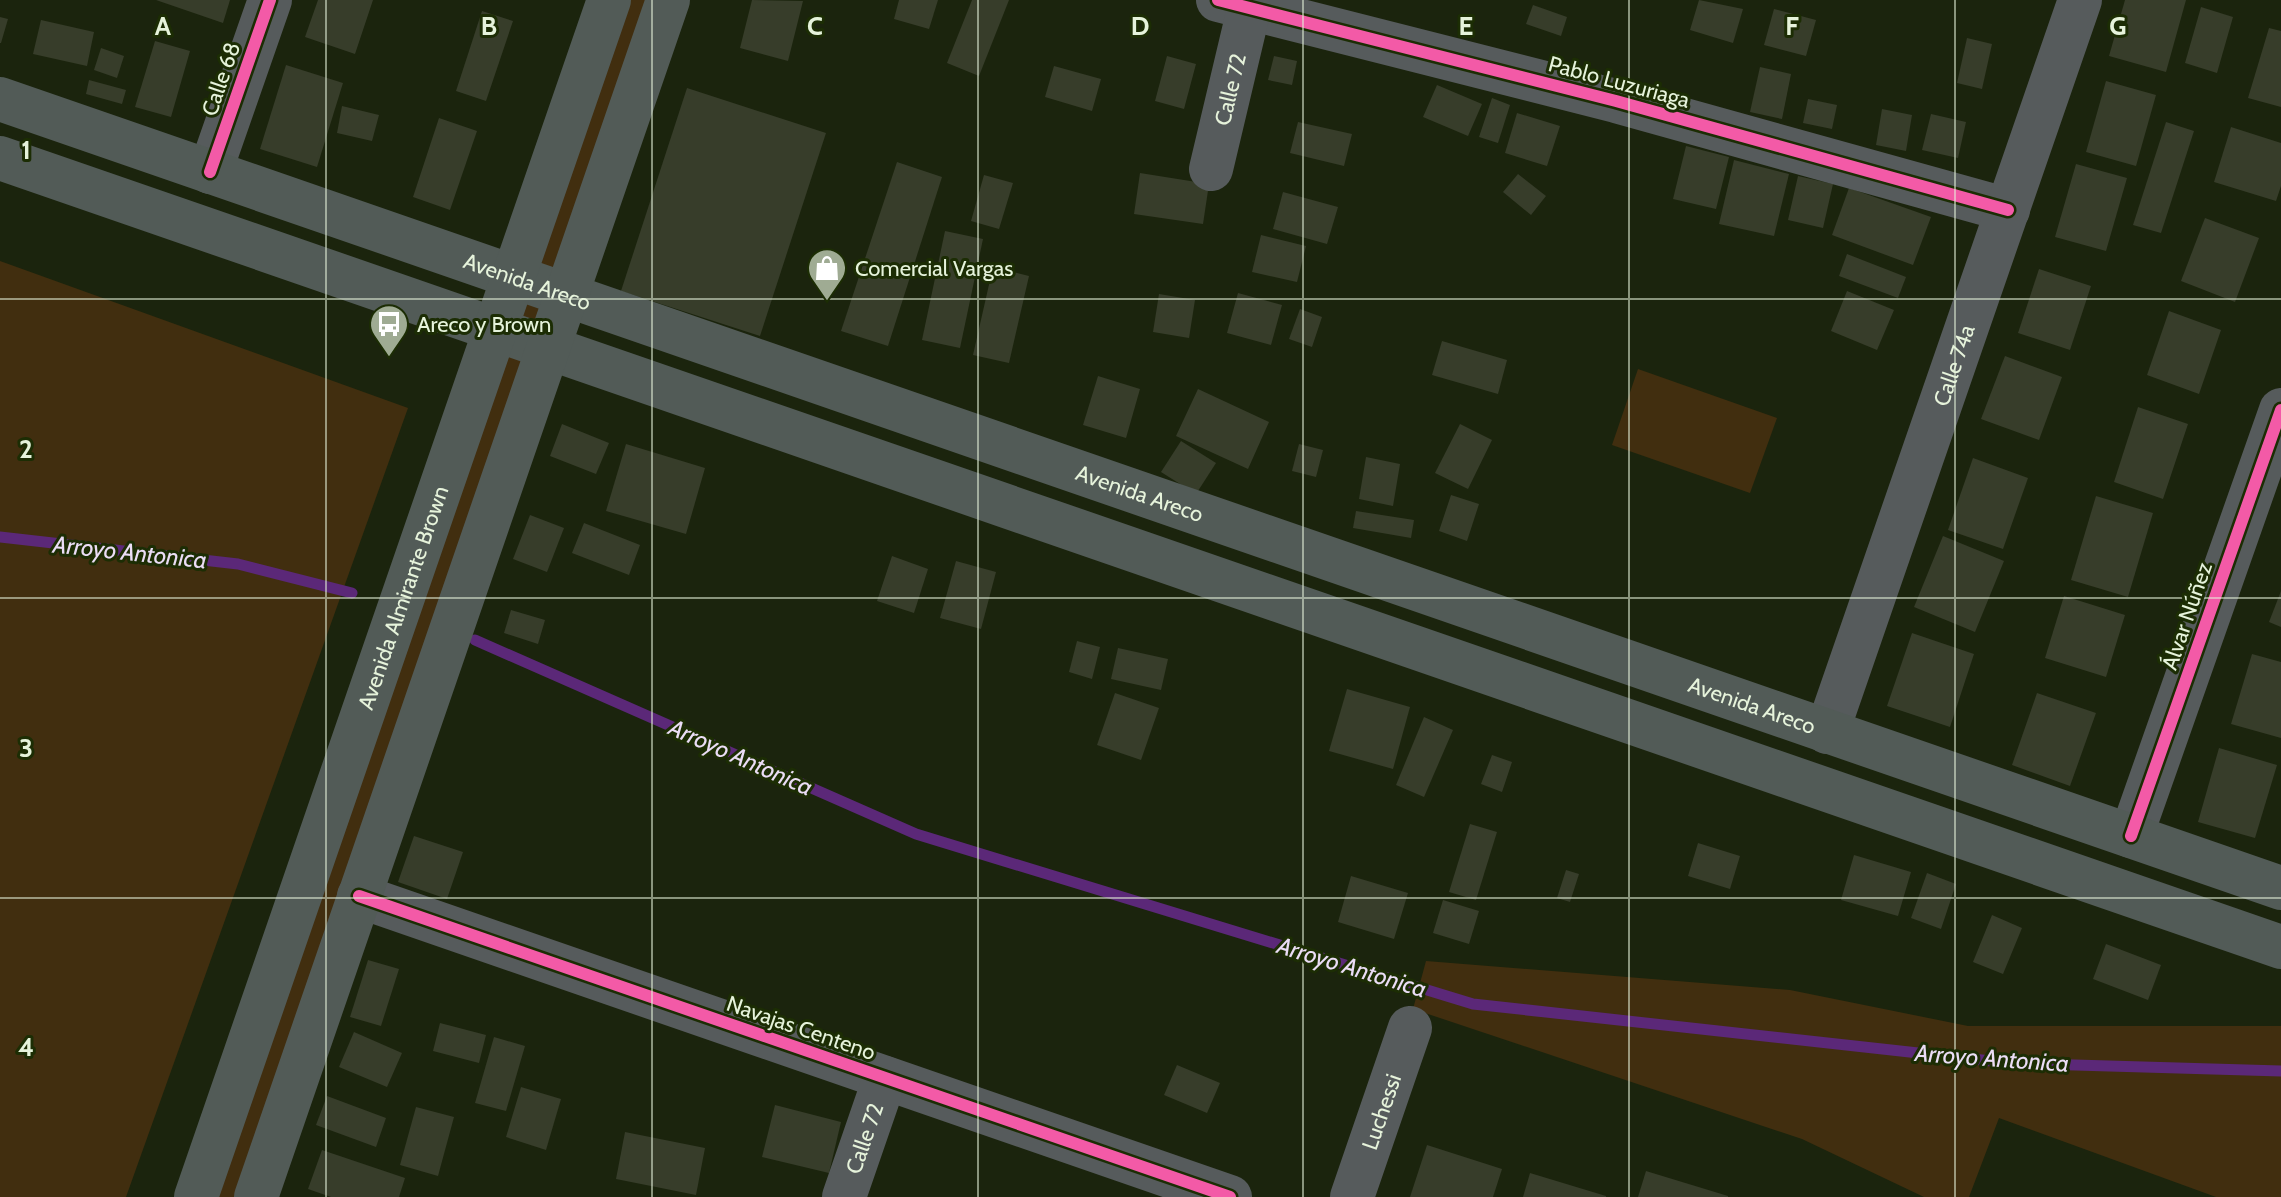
<svg xmlns="http://www.w3.org/2000/svg" width="2281" height="1197" viewBox="0 0 2281 1197" font-family="Cabin,sans-serif">
<rect width="100%" height="100%" fill="#1b240d"/>
<g fill="#412e0f">
<path d="M629 0H653L241 1197H217Z"/>
<path d="M0 261 408 408 126 1197H0Z"/>
<path d="M1638 369 1777 418 1750 493 1612 445Z"/>
<path d="M1426 961 1790 990 1968 1026H2281V1197H2216L1999 1118 1969 1197H1924L1802 1139 1413 1009Z"/>
</g>
<g fill="none" stroke-linecap="round" stroke-linejoin="round">
<g stroke="#5b2878" stroke-width="11">
<path d="M0 537 238 564 352 593"/>
<path d="M475 640 916 834 1473 1004 2009 1063 2281 1071"/>
</g>
</g>
<g fill="#373d2a">
<path d="M156 0H230L223 23Z"/>
<path d="M318 0H373L355 54 305 37Z"/>
<path d="M752 0 803 1 788 61 740 48Z"/>
<path d="M899 0H938L929 29 894 19Z"/>
<path d="M972 0H1009L979 76 947 63Z"/>
<path d="M1699 0 1743 9 1733 43 1690 30Z"/>
<path d="M2125 0H2186L2166 72 2109 56Z"/>
<path d="M1533 5 1567 17 1561 36 1526 24Z"/>
<path d="M2201 7 2233 17 2217 73 2185 63Z"/>
<path d="M1774 9 1816 20 1806 56 1764 45Z"/>
<path d="M482 11 513 21 486 101 456 91Z"/>
<path d="M0 17 8 19 1 43H0Z"/>
<path d="M41 20 94 32 87 66 33 54Z"/>
<path d="M2269 28 2281 31V107L2248 98Z"/>
<path d="M1967 38 1992 44 1982 89 1957 83Z"/>
<path d="M155 41 190 51 171 117 135 107Z"/>
<path d="M101 48 124 56 117 78 94 70Z"/>
<path d="M1167 56 1196 64 1184 109 1155 101Z"/>
<path d="M1274 56 1297 61 1292 85 1268 80Z"/>
<path d="M286 65 343 83 317 167 260 149Z"/>
<path d="M1054 66 1101 79 1092 111 1045 97Z"/>
<path d="M1760 67 1791 74 1782 119 1750 112Z"/>
<path d="M89 80 126 90 122 104 86 94Z"/>
<path d="M2106 81 2156 95 2136 166 2086 152Z"/>
<path d="M1437 85 1482 104 1468 136 1423 117Z"/>
<path d="M687 88 826 133 760 336 621 291Z"/>
<path d="M1492 98 1510 105 1498 143 1479 137Z"/>
<path d="M1808 99 1837 105 1832 129 1803 123Z"/>
<path d="M342 106 379 115 372 141 337 133Z"/>
<path d="M1882 109 1912 115 1906 151 1876 145Z"/>
<path d="M1517 113 1560 126 1547 166 1505 153Z"/>
<path d="M1931 114 1966 122 1958 158 1922 150Z"/>
<path d="M439 118 477 131 450 210 413 197Z"/>
<path d="M1298 122 1352 134 1344 166 1290 153Z"/>
<path d="M2166 122 2194 131 2161 233 2133 225Z"/>
<path d="M2231 127 2281 143V186L2276 201 2214 182Z"/>
<path d="M1686 146 1729 157 1716 209 1673 199Z"/>
<path d="M1734 160 1789 174 1774 236 1719 224Z"/>
<path d="M897 162 942 177 888 346 841 331Z"/>
<path d="M2076 164 2127 178 2106 251 2055 237Z"/>
<path d="M1140 173 1209 184 1203 224 1134 214Z"/>
<path d="M1518 174 1546 196 1531 215 1503 192Z"/>
<path d="M984 175 1013 183 999 229 971 221Z"/>
<path d="M1798 176 1833 184 1823 228 1788 220Z"/>
<path d="M1849 188 1931 217 1913 265 1832 235Z"/>
<path d="M1283 192 1338 207 1327 244 1273 229Z"/>
<path d="M2205 218 2259 238 2235 302 2181 281Z"/>
<path d="M945 231 983 239 960 348 922 340Z"/>
<path d="M1261 235 1306 246 1297 282 1252 272Z"/>
<path d="M1847 254 1906 277 1898 298 1839 276Z"/>
<path d="M993 267 1029 276 1009 363 973 355Z"/>
<path d="M2039 269 2091 286 2070 350 2018 333Z"/>
<path d="M1847 291 1894 310 1877 350 1831 331Z"/>
<path d="M1238 293 1282 305 1271 345 1227 333Z"/>
<path d="M1159 294 1195 300 1189 338 1153 332Z"/>
<path d="M1300 309 1322 317 1312 347 1289 339Z"/>
<path d="M2169 311 2221 330 2199 394 2147 375Z"/>
<path d="M1442 341 1507 360 1498 394 1432 375Z"/>
<path d="M2005 356 2062 377 2039 440 1981 419Z"/>
<path d="M1098 376 1140 389 1126 438 1083 425Z"/>
<path d="M1198 389 1269 422 1248 469 1176 436Z"/>
<path d="M2138 407 2188 424 2163 499 2114 482Z"/>
<path d="M562 424 609 443 596 474 550 456Z"/>
<path d="M1460 424 1492 440 1468 489 1435 473Z"/>
<path d="M1181 441 1216 463 1196 494 1161 472Z"/>
<path d="M626 444 705 468 686 534 606 511Z"/>
<path d="M1299 444 1323 450 1316 477 1292 471Z"/>
<path d="M1366 457 1400 464 1393 506 1359 499Z"/>
<path d="M1973 458 2028 478 2003 549 1948 530Z"/>
<path d="M1451 495 1479 504 1467 541 1439 531Z"/>
<path d="M2096 496 2153 513 2128 597 2071 580Z"/>
<path d="M1356 511 1414 520 1411 538 1353 528Z"/>
<path d="M530 515 564 528 547 572 513 559Z"/>
<path d="M584 523 640 545 629 575 572 553Z"/>
<path d="M1943 536 2004 561 1975 632 1914 607Z"/>
<path d="M892 556 928 569 914 613 877 601Z"/>
<path d="M956 561 996 572 981 629 940 618Z"/>
<path d="M2281 591V627L2269 622Z"/>
<path d="M2064 596 2125 615 2106 677 2045 658Z"/>
<path d="M511 610 545 620 538 644 504 633Z"/>
<path d="M1912 633 1974 654 1950 727 1887 706Z"/>
<path d="M1077 641 1100 647 1092 679 1069 672Z"/>
<path d="M1118 648 1168 659 1161 690 1111 679Z"/>
<path d="M2252 654 2281 662V738L2231 724Z"/>
<path d="M1347 689 1410 707 1393 769 1329 751Z"/>
<path d="M1115 693 1159 708 1141 760 1097 745Z"/>
<path d="M2037 693 2096 713 2070 786 2012 765Z"/>
<path d="M1424 717 1453 730 1424 797 1396 785Z"/>
<path d="M2219 748 2277 765 2255 838 2198 822Z"/>
<path d="M1492 755 1512 762 1502 792 1481 784Z"/>
<path d="M1470 824 1497 832 1476 900 1449 892Z"/>
<path d="M414 836 463 852 447 899 398 882Z"/>
<path d="M1698 843 1740 856 1730 889 1688 876Z"/>
<path d="M1854 855 1911 872 1898 916 1841 900Z"/>
<path d="M1566 870 1579 874 1570 902 1557 898Z"/>
<path d="M1927 873 1956 884 1941 929 1911 918Z"/>
<path d="M1351 876 1408 893 1394 939 1338 922Z"/>
<path d="M1443 900 1479 911 1469 944 1433 933Z"/>
<path d="M1992 915 2022 928 2003 974 1973 962Z"/>
<path d="M2106 944 2161 965 2148 1000 2093 979Z"/>
<path d="M368 960 399 969 381 1026 350 1017Z"/>
<path d="M440 1023 486 1035 479 1063 433 1051Z"/>
<path d="M354 1032 402 1053 387 1087 339 1067Z"/>
<path d="M494 1037 525 1046 506 1111 475 1103Z"/>
<path d="M1177 1065 1220 1083 1207 1113 1164 1095Z"/>
<path d="M521 1087 561 1099 546 1150 506 1137Z"/>
<path d="M327 1096 386 1118 376 1147 316 1125Z"/>
<path d="M775 1105 841 1122 829 1173 762 1157Z"/>
<path d="M416 1107 454 1117 438 1176 400 1165Z"/>
<path d="M625 1132 705 1148 696 1195 616 1179Z"/>
<path d="M1427 1145 1502 1169 1493 1197H1410Z"/>
<path d="M322 1150 405 1178 399 1197H331L308 1189Z"/>
<path d="M1646 1171 1728 1196V1197H1638Z"/>
<path d="M1530 1173 1606 1196V1197H1523Z"/>
</g>
<g fill="none" stroke-linecap="round" stroke-linejoin="round">
<g stroke="#565b5c" stroke-width="44">
<path d="M1218 0 1616 101 2008 210"/>
<path id="s1" d="M1211 169 1249 9"/>
<path d="M210 172 270 0"/>
<path id="s2" d="M1827 732 2080 0"/>
<path d="M2131 836 2281 410"/>
<path d="M359 896 1230 1197"/>
<path id="s3" d="M844 1197 885 1078"/>
<path id="s4" d="M1352 1197 1410 1028"/>
</g>
<g stroke="#525b57" stroke-width="44">
<path id="s5" d="M0 99 2281 888"/>
<path d="M0 158 2281 947"/>
<path id="s6" d="M196 1197 609 0"/>
<path d="M256 1197 668 0"/>
</g>
<g stroke="#1c2d04" stroke-width="17">
<g id="cycleway">
<path d="M1218 0 1616 101 2008 210"/>
<path d="M210 172 270 0"/>
<path d="M2131 836 2281 410"/>
<path d="M359 896 1230 1197"/>
</g>
</g>
<use href="#cycleway" stroke="#f35aa7" stroke-width="12"/>
</g>
<path fill="none" stroke="#e6f3db" stroke-width="2" stroke-opacity="0.55" d="M326 0V1197M652 0V1197M978 0V1197M1303 0V1197M1629 0V1197M1955 0V1197M0 299H2281M0 598H2281M0 898H2281"/>
<defs>
<g id="shop-pin" transform="scale(2)"><path d="M0 17L-7.5 6A9.5 9.5 0 1 1 7.5 6Z" fill="#9fab93" stroke="#1c2d04"/><path d="M-5-2.5h2.3a2.7 3.5 0 0 1 5.4 0H5L5.5 6h-11ZM-1.5-2.5h3a1.5 2.3 0 0 0-3 0Z" fill="#fff"/></g>
<g id="bus-pin" transform="scale(2)"><path d="M0 17L-7.5 6A9.5 9.5 0 1 1 7.5 6Z" fill="#9fab93" stroke="#1c2d04"/><path d="M-5-6H5V4H4V6H2V4H-2V6H-4V4H-5ZM-3.5-4V0h7V-4ZM-3.5 1.2v1.5H-2V1.2ZM2 1.2v1.5H3.5V1.2Z" fill="#fff"/></g>
</defs>
<g fill-rule="evenodd">
<use href="#shop-pin" x="827" y="268"/>
<use href="#bus-pin" x="389" y="324"/>
</g>
<g text-anchor="middle" dominant-baseline="central" stroke-width="6" stroke-linejoin="round" paint-order="stroke">
<g font-size="22" fill="#e6f3db" stroke="#1c2d04">
<text transform="translate(221 79) rotate(-71)">Calle 68</text>
<text transform="translate(1619 82) rotate(15)">Pablo Luzuriaga</text>
<text stroke="none"><textPath href="#s1" startOffset="82">Calle 72</textPath></text>
<text stroke="none"><textPath href="#s5" startOffset="558">Avenida Areco</textPath></text>
<text stroke="none"><textPath href="#s2" startOffset="388">Calle 74a</textPath></text>
<text stroke="none"><textPath href="#s5" startOffset="1206">Avenida Areco</textPath></text>
<text stroke="none"><textPath href="#s6" startOffset="634">Avenida Almirante Brown</textPath></text>
<text transform="translate(2187 616) rotate(-71)">Álvar Núñez</text>
<text stroke="none"><textPath href="#s5" startOffset="1854">Avenida Areco</textPath></text>
<text transform="translate(801 1028) rotate(19)">Navajas Centeno</text>
<text stroke="none"><textPath href="#s4" startOffset="90">Luchessi</textPath></text>
<text stroke="none"><textPath href="#s3" startOffset="62">Calle 72</textPath></text>
</g>
<g font-size="22" fill="#e6f3db" stroke="#1c2d04" text-anchor="start">
<text x="855" y="268">Comercial Vargas</text>
<text x="417" y="324">Areco y Brown</text>
</g>
<g font-size="24" font-style="italic" fill="#ebddf6" stroke="#1c2d04">
<text transform="translate(130 552) rotate(6)">Arroyo Antonica</text>
<text transform="translate(741 757) rotate(24)">Arroyo Antonica</text>
<text transform="translate(1352 967) rotate(17)">Arroyo Antonica</text>
<text transform="translate(1992 1058) rotate(4)">Arroyo Antonica</text>
</g>
</g>
<g font-size="26" text-anchor="middle" font-weight="bold" fill="#e6f3db" stroke="#1c2d04" stroke-width="6" stroke-linejoin="round" paint-order="stroke">
<text x="163" y="35">A</text>
<text x="489" y="35">B</text>
<text x="815" y="35">C</text>
<text x="1140" y="35">D</text>
<text x="1466" y="35">E</text>
<text x="1792" y="35">F</text>
<text x="2118" y="35">G</text>
<text x="26" y="159">1</text>
<text x="26" y="458">2</text>
<text x="26" y="757">3</text>
<text x="26" y="1056">4</text>
</g>
</svg>
